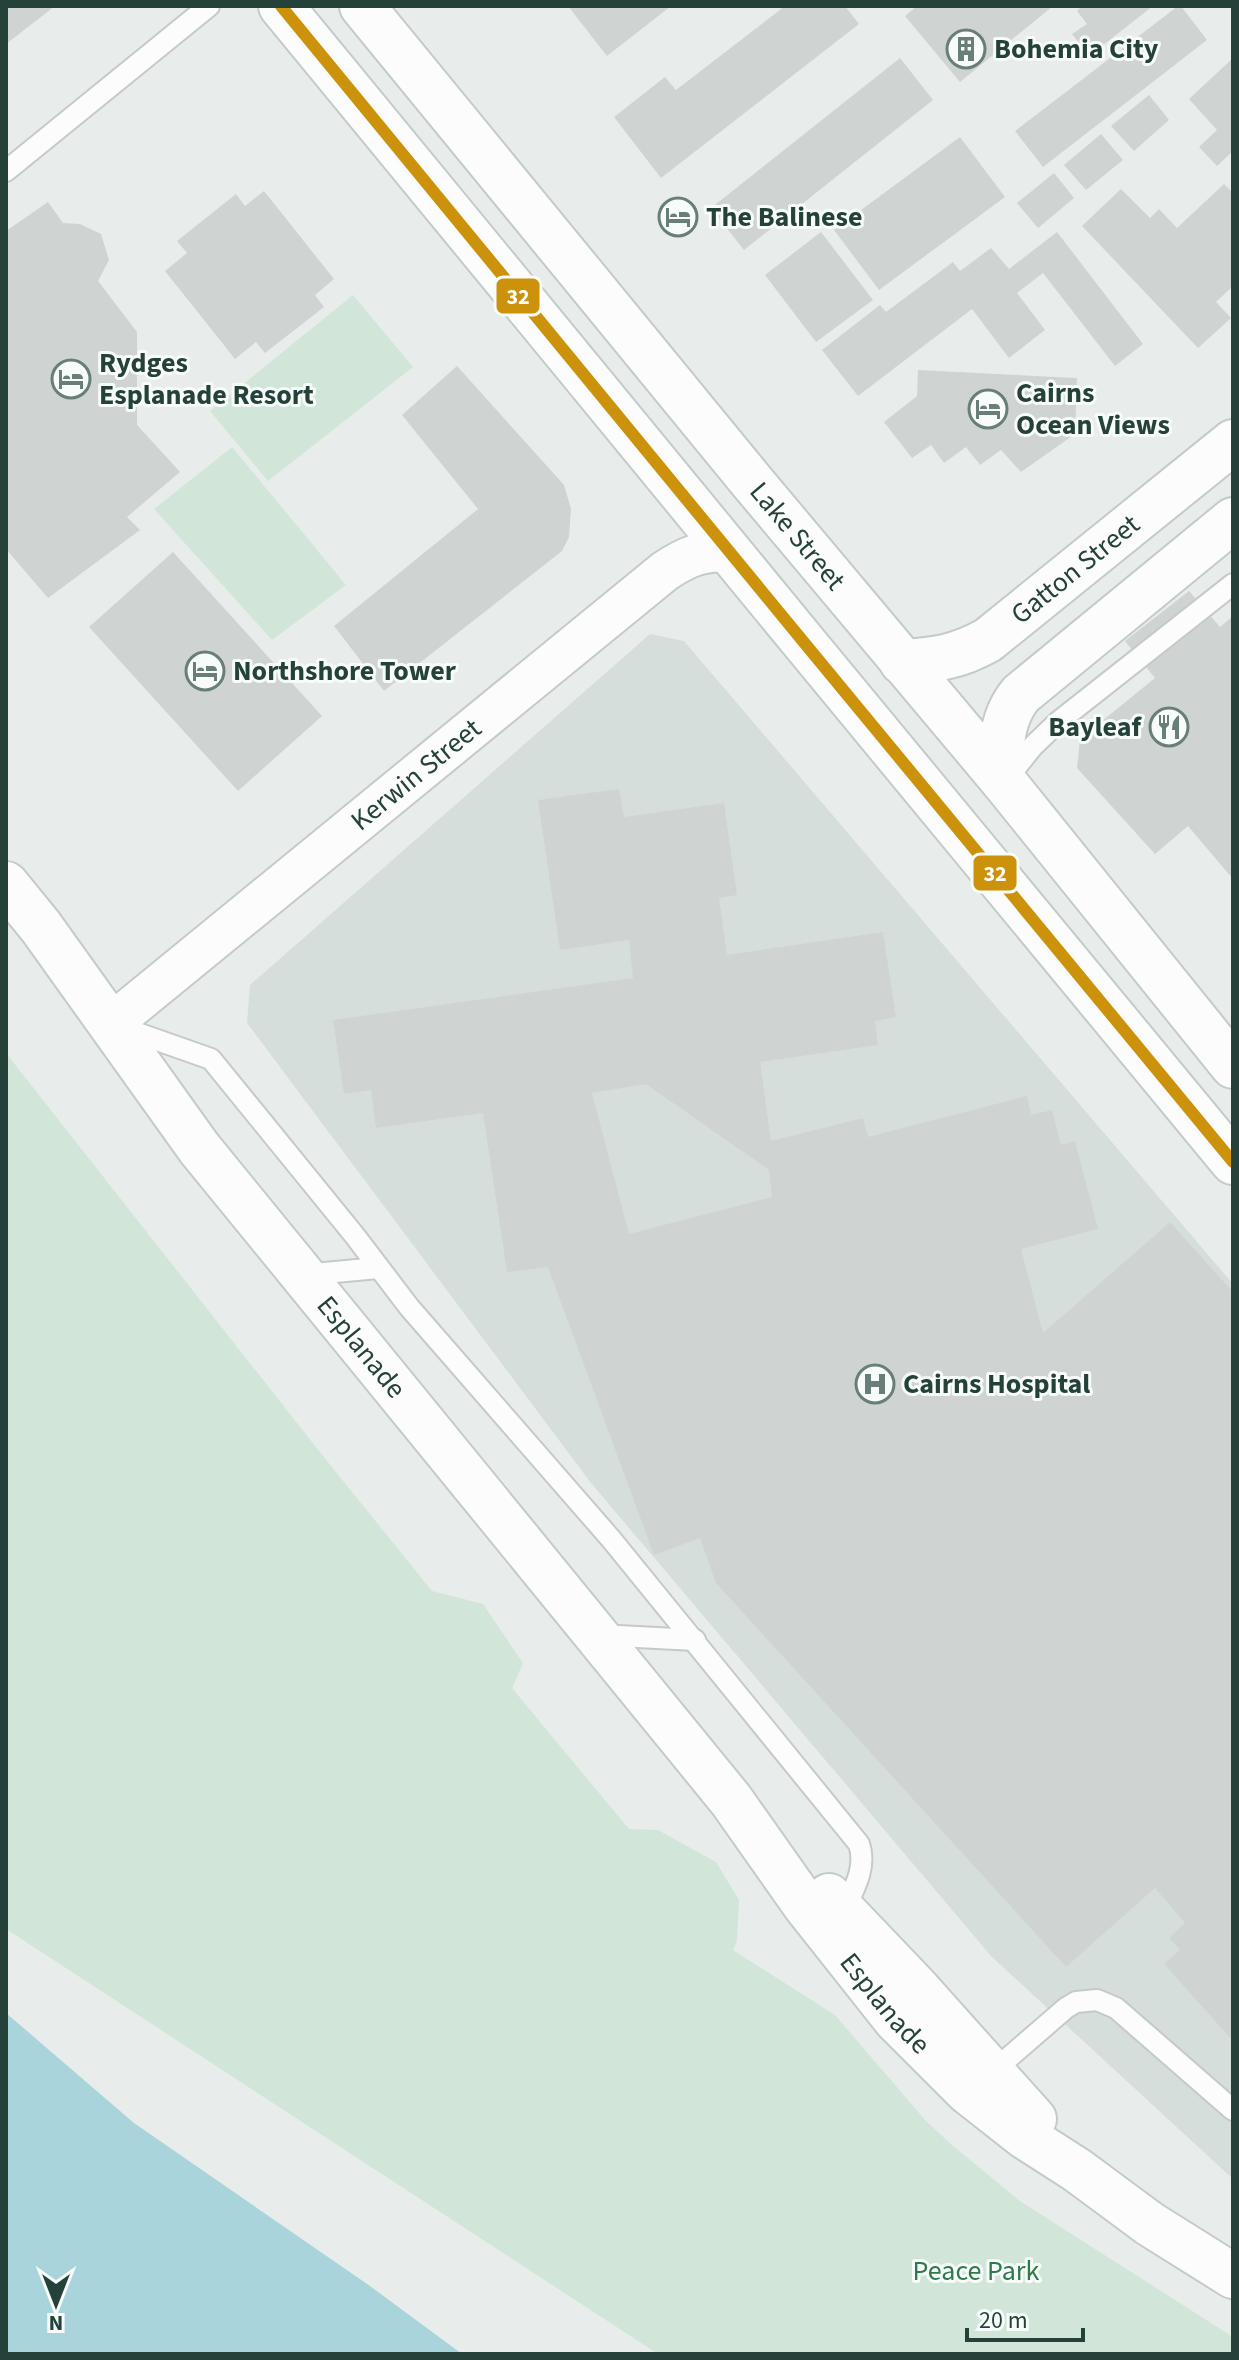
<svg xmlns="http://www.w3.org/2000/svg" width="1239" height="2360" viewBox="0 0 1239 2360" font-family="'Source Sans 3',sans-serif">
<rect width="100%" height="100%" fill="#e8edeb"/>
<path fill="#d6dedb" d="M650 634 684 641 1233 1284V2179L991 1956 591 1483 247 1023 250 985Z"/>
<g fill="#d1e6d8">
<path d="M353 295 413 367 268 481 210 411Z"/>
<path d="M232 447 346 585 272 640 154 509Z"/>
<path d="M6 1053 319 1451 432 1591 483 1604 523 1663 512 1688 629 1829 658 1830 716 1862 739 1900 737 1941 733 1950 835 2015 926 2121 952 2145 1020 2201 1233 2337V2354H658L6 1929Z"/>
</g>
<path fill="#a9d4db" d="M6 2013 134 2123 370 2286 462 2354H6Z"/>
<g fill="#cfd4d2" fill-rule="evenodd">
<path d="M6 6H55L6 44Z"/>
<path d="M568 6H671L607 56Z"/>
<path d="M785 6H845L859 24 661 178 614 117 665 77 676 90Z"/>
<path d="M917 6H1053L960 82 905 16Z"/>
<path d="M1082 6H1153L1089 56 1072 34 1087 24 1077 11Z"/>
<path d="M1178 6H1181L1207 40 1043 167 1015 131Z"/>
<path d="M900 58 933 100 744 250 711 208Z"/>
<path d="M1233 58V151L1217 166 1199 147 1217 130 1189 99Z"/>
<path d="M1149 95 1169 120 1134 151 1111 126Z"/>
<path d="M1101 134 1123 160 1086 190 1064 165Z"/>
<path d="M960 137 1005 197 879 290 834 230Z"/>
<path d="M1054 173 1074 198 1038 228 1017 203Z"/>
<path d="M1224 184 1233 193V286L1216 302 1231 318 1198 348 1082 226 1121 189 1150 218 1159 209 1177 228Z"/>
<path d="M264 191 334 279 315 295 324 307 265 353 256 342 235 359 165 271 187 253 177 241 236 194 245 206Z"/>
<path d="M48 202 63 223 80 224 101 234 109 260 98 281 137 332V425L180 472 127 517 140 530 48 598 6 549V231Z"/>
<path d="M821 232 873 300 816 342 765 275Z"/>
<path d="M1057 232 1143 344 1115 366 1043 273 1017 293 1045 330 1009 358 972 309 858 396 822 350 880 305 886 312 953 262 960 271 991 248 1009 269Z"/>
<path d="M457 366 564 485 571 509 569 537 562 551 384 691 334 626 478 509 402 415Z"/>
<path d="M918 370 1077 378 1075 434 1021 472 1001 450 980 465 966 447 944 463 931 445 912 458 884 422 917 396Z"/>
<path d="M173 552 322 716 238 791 89 627Z"/>
<path d="M1189 591 1220 627 1233 616V879L1188 826 1155 854 1077 768 1080 739 1155 678 1125 641Z"/>
<path d="M619 789 624 817 724 803 737 895 719 898 727 955 883 932 896 1017 875 1021 878 1045 760 1062 771 1141 863 1118 868 1137 1027 1096 1031 1115 1052 1110 1061 1145 1075 1141 1098 1229 1021 1249 1043 1333 1170 1222 1233 1292V2041L1164 1964 1180 1950 1169 1938 1185 1923 1155 1888 1066 1967 716 1583 700 1538 654 1555 548 1267 507 1272 483 1113 376 1128 371 1090 344 1094 333 1020 633 978 629 940 560 950 538 800ZM646 1084 769 1170 772 1197 629 1234 592 1093Z"/>
</g>
<g fill="none" stroke-linecap="round" stroke-linejoin="round">
<g stroke="#c5cac8" stroke-width="24">
<g id="lane">
<path d="M6 171 209 6"/>
<path d="M1009 776 1033 746 1058 722 1233 584"/>
<path d="M123 1028 211 1059 355 1236 409 1307 611 1539 859 1844C867 1867 854 1889 844 1910"/>
<path d="M303 1275 378 1268"/>
<path d="M599 1635 695 1640"/>
<path d="M992 2072 1066 2008 1076 2002 1097 2000 1116 2008 1233 2110"/>
</g>
</g>
<g stroke="#c5cac8" stroke-width="44">
<g id="street">
<path id="s1" d="M111 1024 665 571C689 555 702 551 731 551"/>
</g>
</g>
<g stroke="#c3cbc8" stroke-width="48">
<g id="secondary">
<path d="M281 6C596 394 916 776 1233 1162"/>
<path id="s2" d="M362 6 753 483 1004 782 1233 1066"/>
<path id="s3" d="M902 662C935 660 958 657 988 640L1233 442"/>
<path d="M1004 782C999 751 1000 719 1021 694L1233 520"/>
<path id="s4" d="M6 884 41 927 199 1148 731 1800 805 1905 896 2020 968 2092 1024 2136 1077 2170 1150 2224 1233 2276"/>
<path d="M829 1896 915 1986 1034 2119"/>
</g>
</g>
<use href="#lane" stroke="#fcfcfc" stroke-width="20"/>
<use href="#street" stroke="#fcfcfc" stroke-width="40"/>
<use href="#secondary" stroke="#fcfcfc" stroke-width="44"/>
<g stroke="#f7fbf9" stroke-width="18">
<path id="bus-1" d="M281 6C596 394 916 776 1233 1162"/>
</g>
<use href="#bus-1" stroke="#cd920c" stroke-width="12"/>
</g>
<defs>
<g id="building-ring" transform="scale(2)"><circle r="9.5" fill="#f7fbf9" stroke="#697e78" stroke-width="1.5"/><path d="M-4-6H4V6H1V3H-1V6H-4ZM-2.5-4.3h1.7v1.8h-1.7ZM.8-4.3h1.7v1.8H.8ZM-2.5-1h1.7V.8h-1.7ZM.8-1h1.7V.8H.8Z" fill="#697e78"/></g>
<g id="hotel-ring" transform="scale(2)"><circle r="9.5" fill="#f7fbf9" stroke="#697e78" stroke-width="1.5"/><path d="M-6-4.5h1.5V1H6V5H4.5V3h-9V5H-6ZM-4 0a1.8 1.8 0 1 1 3.6 0ZM.5 0V-2.5h3Q6-2.5 6 0Z" fill="#697e78"/></g>
<g id="restaurant-ring" transform="scale(2)"><circle r="9.5" fill="#f7fbf9" stroke="#697e78" stroke-width="1.5"/><path d="M-5-6h1v4h1v-4h1v4h1v-4h1v5L-1.5 .5V6h-2V.5L-5-1ZM5-6V6H3V1.5H1.5Q1.5-4 5-6Z" fill="#697e78"/></g>
<g id="hospital-ring" transform="scale(2)"><circle r="9.5" fill="#f7fbf9" stroke="#697e78" stroke-width="1.5"/><path d="M-5-5h3v3.5h4V-5h3V5h-3V1.5h-4V5h-3Z" fill="#697e78"/></g>
</defs>
<g fill-rule="evenodd">
<use href="#building-ring" x="966" y="49"/>
<use href="#hotel-ring" x="678" y="217"/>
<use href="#hotel-ring" x="71" y="379"/>
<use href="#hotel-ring" x="988" y="409"/>
<use href="#hotel-ring" x="205" y="671"/>
<use href="#restaurant-ring" x="1169" y="727"/>
<use href="#hospital-ring" x="875" y="1384"/>
</g>
<g text-anchor="middle" dominant-baseline="central" stroke-width="6" stroke-linejoin="round" paint-order="stroke">
<g font-size="28" font-weight="bold" fill="#24423a" stroke="#f7fbf9" text-anchor="start">
<text x="994" y="49">Bohemia City</text>
<text x="706" y="217">The Balinese</text>
<text x="99" y="363">Rydges<tspan x="99" dy="32">Esplanade Resort</tspan></text>
<text x="1016" y="393">Cairns<tspan x="1016" dy="32">Ocean Views</tspan></text>
<text x="233" y="671">Northshore Tower</text>
<text x="1141" y="727" text-anchor="end">Bayleaf</text>
<text x="903" y="1384">Cairns Hospital</text>
</g>
<g font-size="28" fill="#24423a" stroke="#f7fbf9">
<text stroke="none"><textPath href="#s2" startOffset="686">Lake Street</textPath></text>
<text stroke="none"><textPath href="#s3" startOffset="202">Gatton Street</textPath></text>
<text stroke="none"><textPath href="#s1" startOffset="394">Kerwin Street</textPath></text>
<text stroke="none"><textPath href="#s4" startOffset="584">Esplanade</textPath></text>
<text stroke="none"><textPath href="#s4" startOffset="1424">Esplanade</textPath></text>
</g>
<g font-size="28" fill="#2d7a4b" stroke="#f7fbf9">
<text x="976" y="2271">Peace Park</text>
</g>
</g>
<g stroke="#f7fbf9" stroke-width="3">
<rect x="495" y="277" width="46" height="38" rx="8" fill="#cd920c"/>
<rect x="972" y="854" width="46" height="38" rx="8" fill="#cd920c"/>
</g>
<g font-size="22" text-anchor="middle" font-weight="bold" fill="#fff">
<text x="518" y="304">32</text>
<text x="995" y="881">32</text>
</g>
<rect width="1239" height="2360" fill="none" stroke="#24423a" stroke-width="16"/>
<g transform="translate(56 2304) rotate(180)" stroke="#f7fbf9" stroke-width="6" paint-order="stroke">
<path d="M0-6L14 30L0 20L-14 30Z" fill="#24423a"/>
<text y="-12" font-size="22" font-weight="bold" text-anchor="middle" fill="#24423a">N</text>
</g>
<path d="M967 2328v12h116v-12" fill="none" stroke="#24423a" stroke-width="4"/>
<text x="979" y="2328" font-size="24" fill="#24423a" stroke="#f7fbf9" stroke-width="6" paint-order="stroke">20 m</text>
</svg>
